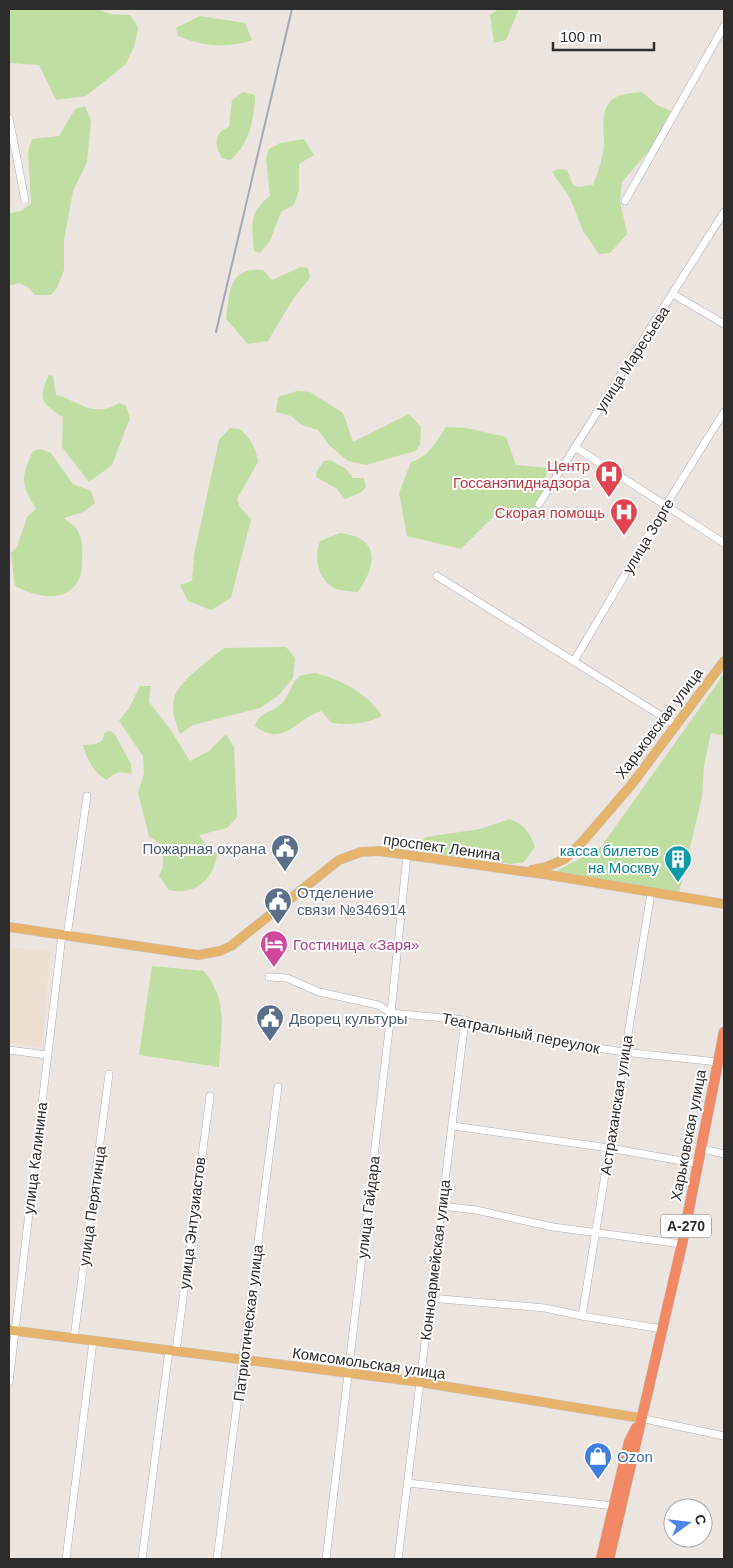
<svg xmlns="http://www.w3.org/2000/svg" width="733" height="1568" viewBox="0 0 733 1568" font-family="Helvetica,sans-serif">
<rect width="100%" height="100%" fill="#ece4df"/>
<path fill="#ecded0" d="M9 947 51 952 41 1047 9 1043Z"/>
<g fill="#c0dea1">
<path d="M9 9H96L111 14 130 15 138 27 135 44 126 64 86 96 56 100 39 65 9 63Z"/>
<path d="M499 9H519L506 40 494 43 490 15Z"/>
<path d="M200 16 245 23 252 40C227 49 202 46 178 36L176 28Z"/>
<path d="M243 92 255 95C255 117 249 146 230 160L222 158C214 145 214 132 229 127L232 100Z"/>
<path d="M642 92 657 105 671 111 652 147 622 182 620 201 627 234 610 253 599 254 583 231 570 198 552 172 558 169 567 170 573 185 578 187 593 185C598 173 602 160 604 147 605 131 598 107 616 97 623 93 634 93 642 92Z"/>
<path d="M85 106 91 121 87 162 73 191 64 240V270L57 288 51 295H35L28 287 18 283 9 286V213L21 211 31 203 28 151 32 139 59 136 75 109Z"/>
<path d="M304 139 314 155 299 164V190L294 205 281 212 270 241 260 253 254 251C252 226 248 212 270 196L266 158 269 149 280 143Z"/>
<path d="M301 267 308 268 310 278 293 299 268 341 248 344 226 319C230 292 228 267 263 270L272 280Z"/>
<path d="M49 375 53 376 56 395C80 401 92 419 119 403L126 406 130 418 112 465 89 482 62 447 63 417C42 404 37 399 49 375Z"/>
<path d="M297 391 310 392 343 413 353 442 409 414 421 427 420 445 415 451 366 465 348 461 329 445 318 430 302 425 291 416 276 412 278 397Z"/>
<path d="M446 427 466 428 506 437 516 465 548 468 539 504 522 519 497 513 461 549 407 536 399 493 411 462C429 457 436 442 446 427Z"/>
<path d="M230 428 240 429C251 439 256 448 258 462L237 499 240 507 251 519 231 598 211 610 188 601 180 585 192 581 194 555 219 440Z"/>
<path d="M41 449 51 453 73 484 91 491 95 503 83 512 64 518C67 521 73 524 76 528 82 536 83 549 82 558 82 564 82 572 80 577 68 605 36 597 15 586L11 553 17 547 27 517 36 509C21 483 20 479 33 451Z"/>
<path d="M330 460 346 469 353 478H364L366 486 362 492 345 499 336 488 316 477 317 471 324 461Z"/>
<path d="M340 533C381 538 377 565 358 592 350 591 340 591 334 588 317 578 314 558 320 541Z"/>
<path d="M286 647 295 658 293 678 279 695 260 708 193 725 180 734C176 723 171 711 174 699 177 682 211 659 224 648Z"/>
<path d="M315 673C342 680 367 693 382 716 366 724 350 725 332 723L321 711C294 720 284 748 255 726 259 711 274 713 283 702 290 694 291 683 300 676 304 674 311 674 315 673Z"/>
<path d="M724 674V736L711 733 704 765 702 797 678 897 549 875 601 847Z"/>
<path d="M140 686H151L149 702 170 729 190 761 209 751 226 734 234 747 237 817 227 828 199 835 205 844 217 854C214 879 195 896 169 890L159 876 163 867V846L149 836 138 793 144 773 143 756 119 721 129 708Z"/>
<path d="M109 731 114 733 131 764 132 774C121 771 115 771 107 780 94 774 87 759 83 745L96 744 103 740 104 733Z"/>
<path d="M510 819C525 825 530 833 535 847L524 862 511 864 421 852 416 846 426 837 480 829Z"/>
<path d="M152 966 204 971C229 1002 221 1029 219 1067L139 1055Z"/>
</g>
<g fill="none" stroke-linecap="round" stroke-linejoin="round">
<g stroke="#acb0b7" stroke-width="8">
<g id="minor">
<path d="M9 118 25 200"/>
<path d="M625 201 724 26"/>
<path d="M673 294 724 324"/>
<path d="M575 447 724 543"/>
<path d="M539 504 724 212"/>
<path d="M437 576 676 725"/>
<path d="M574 661 666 505 724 412"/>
<path d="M67 936 87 796"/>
<path d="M269 977 287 978 319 992 378 1005 391 1013 465 1020 480 1026 512 1034 623 1052 718 1062"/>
<path d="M9 1050 47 1055"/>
<path d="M453 1126 609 1148 699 1164"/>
<path d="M702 1149 724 1154"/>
<path d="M441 1206 476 1210 553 1227 682 1244"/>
<path d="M430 1298 545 1308 582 1316 662 1329"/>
<path d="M582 1316 651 893"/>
<path d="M74 1338 109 1074"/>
<path d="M176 1351 210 1096"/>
<path d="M9 1382 62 935"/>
<path d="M640 1418 724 1436"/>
<path d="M408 1483 614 1506"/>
<path d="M66 1559 93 1341"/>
<path d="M142 1559 169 1350"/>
<path d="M217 1559 278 1087"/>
<path d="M326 1559 391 1013 407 855"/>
<path d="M398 1559 465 1020"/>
</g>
</g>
<g stroke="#c4c4c4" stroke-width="10">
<g id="major">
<path d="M532 870 546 867 565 859 584 840 632 784 724 661"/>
<path d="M9 927 198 955 220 951 231 946 339 860 361 852 379 851 549 875 724 904"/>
<path d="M9 1330 419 1382 640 1418"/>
</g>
</g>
<g stroke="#c4c4c4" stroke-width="11">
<g id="highway">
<path d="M601 1559 629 1442 636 1428"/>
<path d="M609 1559 682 1244 724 1032"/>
</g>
</g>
<use href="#minor" stroke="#fff" stroke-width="7"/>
<use href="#major" stroke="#e5b36b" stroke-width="9"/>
<use href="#highway" stroke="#f18965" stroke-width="10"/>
<path stroke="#a2a8b4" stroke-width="2" d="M216 332 292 9"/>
</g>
<defs>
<g id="hospital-pin" transform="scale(1.4375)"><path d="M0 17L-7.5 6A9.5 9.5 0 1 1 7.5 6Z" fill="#e0444e" stroke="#fff"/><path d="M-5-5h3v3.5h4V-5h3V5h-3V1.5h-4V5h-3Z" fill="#fff"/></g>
<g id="civic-pin" transform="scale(1.4375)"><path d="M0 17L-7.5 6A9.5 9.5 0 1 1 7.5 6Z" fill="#5c6f8a" stroke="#fff"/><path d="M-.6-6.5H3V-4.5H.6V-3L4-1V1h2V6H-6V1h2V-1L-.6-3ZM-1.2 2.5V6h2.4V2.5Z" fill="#fff"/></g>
<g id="building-pin" transform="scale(1.4375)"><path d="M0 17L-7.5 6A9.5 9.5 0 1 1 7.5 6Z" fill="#0f9aa8" stroke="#fff"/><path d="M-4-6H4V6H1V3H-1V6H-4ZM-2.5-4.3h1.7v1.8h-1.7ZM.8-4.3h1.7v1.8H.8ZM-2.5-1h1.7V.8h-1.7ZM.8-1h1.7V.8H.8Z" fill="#fff"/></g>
<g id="hotel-pin" transform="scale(1.4375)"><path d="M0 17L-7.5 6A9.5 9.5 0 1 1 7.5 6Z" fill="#d1479c" stroke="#fff"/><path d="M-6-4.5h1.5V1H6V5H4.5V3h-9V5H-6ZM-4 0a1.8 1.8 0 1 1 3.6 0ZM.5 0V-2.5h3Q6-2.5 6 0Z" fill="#fff"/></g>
<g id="shop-pin" transform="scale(1.4375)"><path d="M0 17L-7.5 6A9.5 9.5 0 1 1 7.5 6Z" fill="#3f7fe0" stroke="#fff"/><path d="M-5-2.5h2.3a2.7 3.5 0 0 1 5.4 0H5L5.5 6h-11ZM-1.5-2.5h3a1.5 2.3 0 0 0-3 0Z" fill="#fff"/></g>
</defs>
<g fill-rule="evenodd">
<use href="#hospital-pin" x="609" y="474"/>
<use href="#hospital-pin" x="624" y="512"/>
<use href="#civic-pin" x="285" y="848"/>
<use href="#building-pin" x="678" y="859"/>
<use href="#civic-pin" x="278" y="901"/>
<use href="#hotel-pin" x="274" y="944"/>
<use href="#civic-pin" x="270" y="1018"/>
<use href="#shop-pin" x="598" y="1456"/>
</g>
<g text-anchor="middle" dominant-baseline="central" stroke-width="4" stroke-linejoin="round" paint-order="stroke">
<rect fill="#fff" stroke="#6b6b6b" stroke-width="1" x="661" y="1214.5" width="50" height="23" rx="4"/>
<g font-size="14" font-weight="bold" fill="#2c2c2c">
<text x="686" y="1226">А-270</text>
</g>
<g font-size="15" fill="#2c2c2c" stroke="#fff">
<text transform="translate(632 359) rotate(-57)">улица Маресьева</text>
<text transform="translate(648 536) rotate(-59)">улица Зорге</text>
<text transform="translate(659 723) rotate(-53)">Харьковская улица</text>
<text transform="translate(442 847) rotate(8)">проспект Ленина</text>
<text transform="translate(521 1033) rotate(11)">Театральный переулок</text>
<text transform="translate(616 1105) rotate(-81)">Астраханская улица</text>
<text transform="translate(688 1135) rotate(-79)">Харьковская улица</text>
<text transform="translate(35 1158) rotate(-83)">улица Калинина</text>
<text transform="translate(92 1206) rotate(-82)">улица Перятинца</text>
<text transform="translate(368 1207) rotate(-83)">улица Гайдара</text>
<text transform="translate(192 1223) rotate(-83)">улица Энтузиастов</text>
<text transform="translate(435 1260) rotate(-83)">Конноармейская улица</text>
<text transform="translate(248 1323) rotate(-83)">Патриотическая улица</text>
<text transform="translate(369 1363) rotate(8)">Комсомольская улица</text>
</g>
<g font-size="15" fill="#be3a42" stroke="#fff" text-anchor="end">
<text x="590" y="465">Центр<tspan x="590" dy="17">Госсанэпиднадзора</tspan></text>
<text x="605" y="512">Скорая помощь</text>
</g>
<g font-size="15" fill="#4e5e75" stroke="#fff" text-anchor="start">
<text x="266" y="848" text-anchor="end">Пожарная охрана</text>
<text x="297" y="892">Отделение<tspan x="297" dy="17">связи №346914</tspan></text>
<text x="289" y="1018">Дворец культуры</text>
</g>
<g font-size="15" fill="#0d838f" stroke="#fff" text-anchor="end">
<text x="659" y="850">касса билетов<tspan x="659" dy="17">на Москву</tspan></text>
</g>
<g font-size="15" fill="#b23c85" stroke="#fff" text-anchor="start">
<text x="293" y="944">Гостиница «Заря»</text>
</g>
<g font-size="15" fill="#366cbe" stroke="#fff" text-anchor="start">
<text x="617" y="1456">Ozon</text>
</g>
</g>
<rect width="733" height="1568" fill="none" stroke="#2c2c2c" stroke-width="20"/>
<g transform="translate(688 1523) rotate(75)"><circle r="24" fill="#ffffff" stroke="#ababab"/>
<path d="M0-4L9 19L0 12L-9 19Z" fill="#4d86eb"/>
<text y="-8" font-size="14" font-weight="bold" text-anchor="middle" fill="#2c2c2c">С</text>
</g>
<path d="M553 42v8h101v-8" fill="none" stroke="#2c2c2c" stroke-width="2.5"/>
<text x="560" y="42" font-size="15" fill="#2c2c2c" stroke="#ffffff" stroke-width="4" paint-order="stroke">100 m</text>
</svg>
